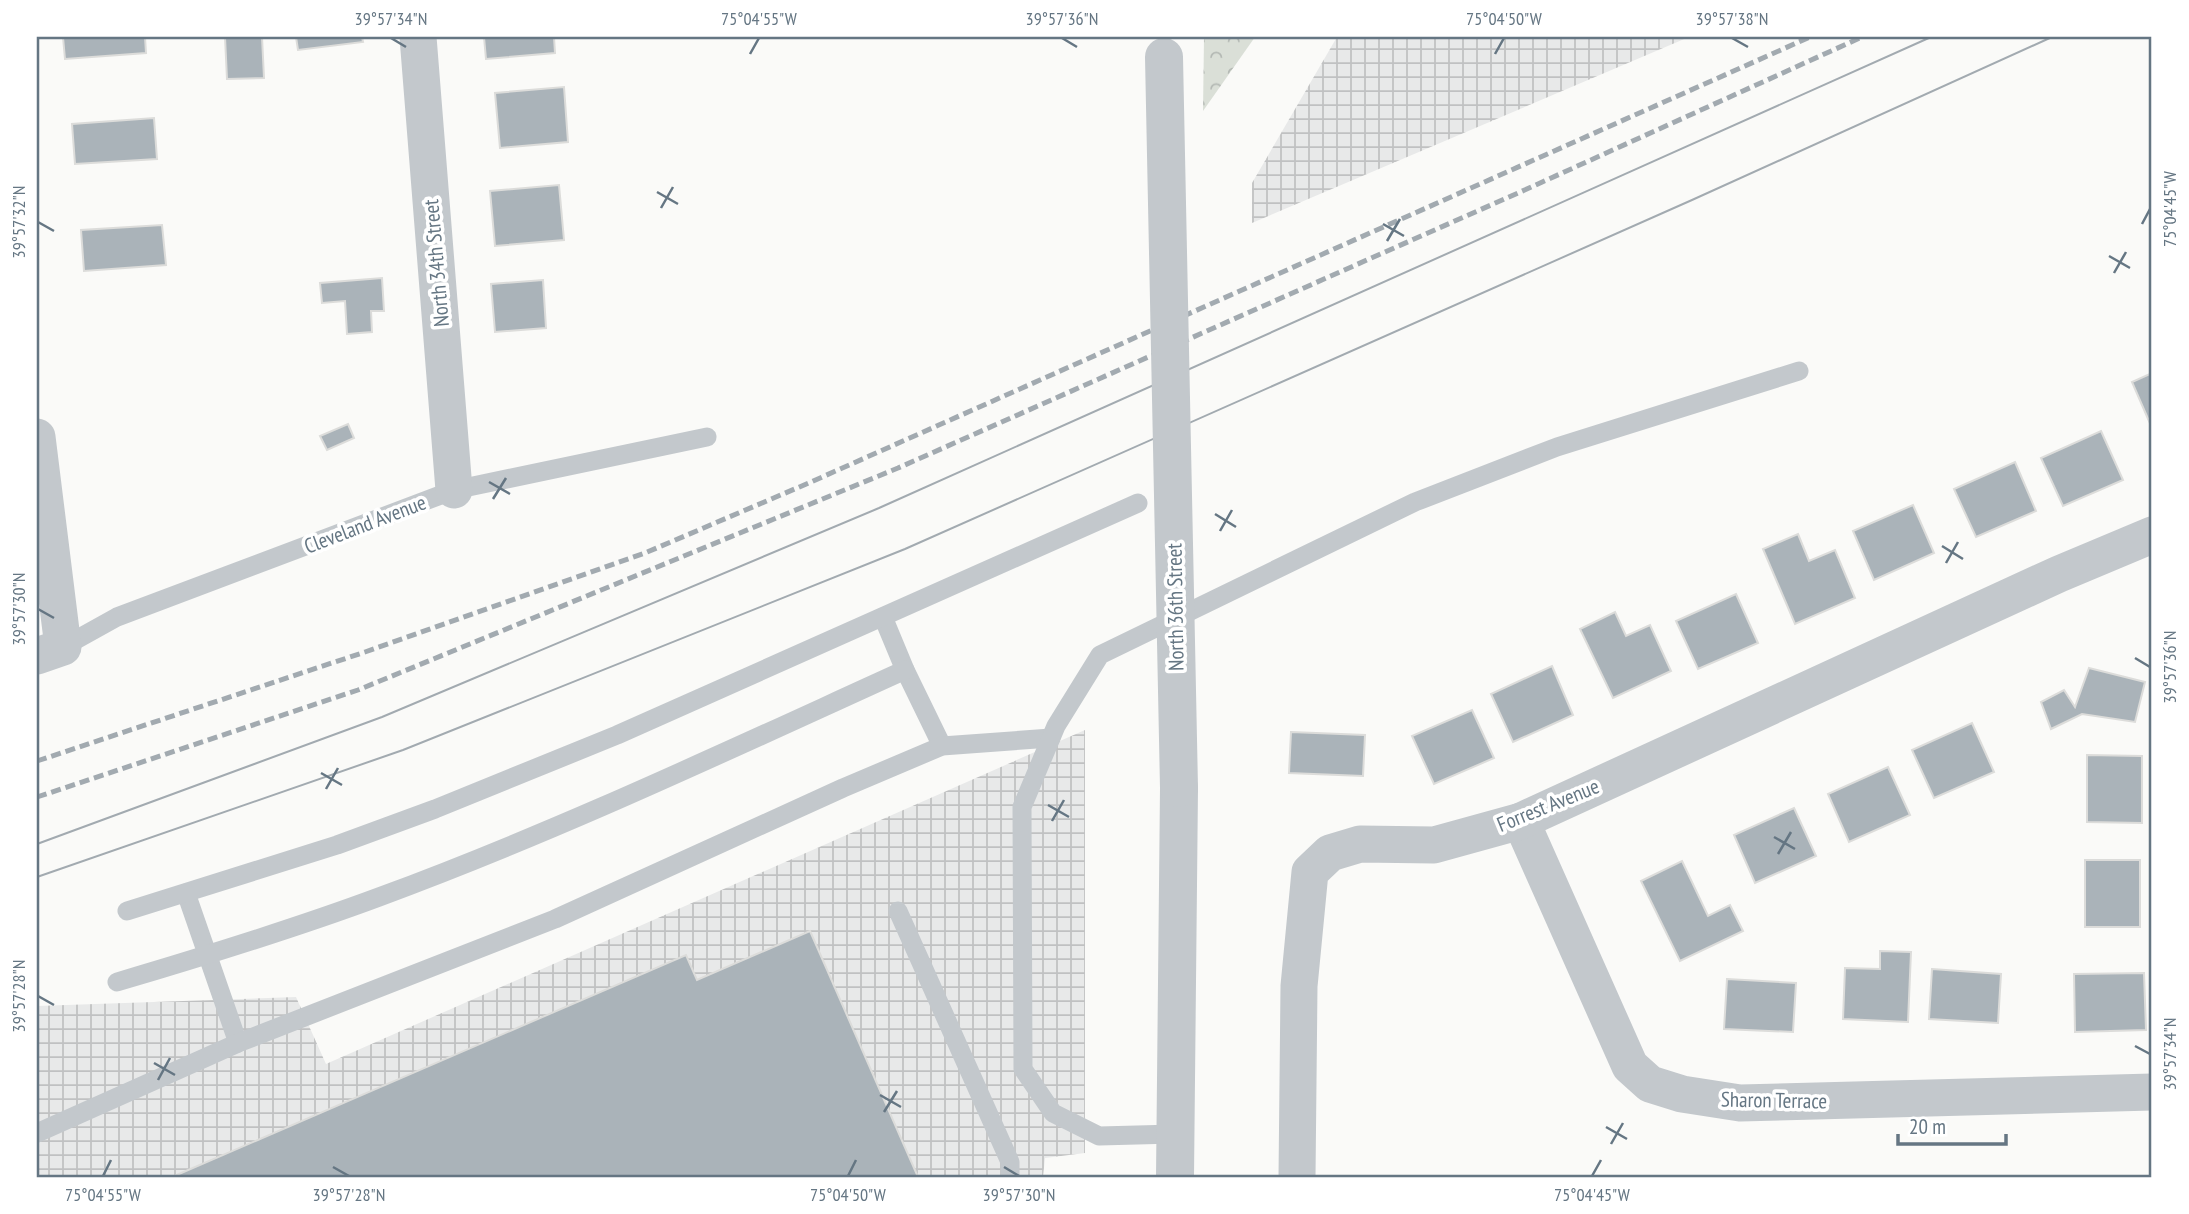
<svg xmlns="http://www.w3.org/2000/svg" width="2189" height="1214" viewBox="0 0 2189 1214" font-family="'PT Sans Narrow',sans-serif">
<defs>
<pattern id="industrial-grid" width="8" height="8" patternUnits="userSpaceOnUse" patternTransform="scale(1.75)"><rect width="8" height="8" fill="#e8e9e9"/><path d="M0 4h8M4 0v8" fill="none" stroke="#c0c1c2"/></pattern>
<pattern id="forest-crowns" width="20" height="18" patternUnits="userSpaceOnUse" patternTransform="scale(1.75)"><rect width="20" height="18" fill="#dadfd7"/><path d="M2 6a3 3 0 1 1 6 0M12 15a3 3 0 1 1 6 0" fill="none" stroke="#b4b9b4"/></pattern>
</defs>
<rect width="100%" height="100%" fill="#fafaf8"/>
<g fill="url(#industrial-grid)">
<path d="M1337 37H1689L1252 223V183Z"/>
<path d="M1085 730V1153L1045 1158 1043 1177H37V1006L296 997 326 1064Z"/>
</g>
<path fill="url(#forest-crowns)" d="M1204 37H1255L1203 111Z"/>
<g fill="#aab3b9" stroke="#dcdcda" stroke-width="2">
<path d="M63 37H145L146 53 65 59Z"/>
<path d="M225 37H262L264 78 227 79Z"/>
<path d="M296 37H362L363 42 298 50Z"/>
<path d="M484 37H554L555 53 486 59Z"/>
<path d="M564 87 568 142 500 148 495 93Z"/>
<path d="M154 118 157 159 75 164 72 124Z"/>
<path d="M559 185 564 240 495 246 490 191Z"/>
<path d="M162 225 166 265 84 271 81 230Z"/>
<path d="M382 278 384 311H371L372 332 347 334 345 301 322 303 320 283Z"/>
<path d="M543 280 546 328 495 332 491 284Z"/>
<path d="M2152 373V428L2132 382Z"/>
<path d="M348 424 354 438 327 450 320 436Z"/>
<path d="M2101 431 2123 480 2063 506 2041 458Z"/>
<path d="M2015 462 2036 511 1976 537 1954 489Z"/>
<path d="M1913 505 1934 553 1874 580 1853 531Z"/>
<path d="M1798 534 1809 561 1835 550 1855 598 1795 624 1763 549Z"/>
<path d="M1736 594 1758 643 1698 669 1676 621Z"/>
<path d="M1615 612 1626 636 1650 625 1671 671 1613 698 1580 629Z"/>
<path d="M1552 666 1573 715 1513 742 1491 694Z"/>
<path d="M2089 668 2145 682 2135 722 2082 714 2051 729 2041 702 2064 690 2075 707Z"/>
<path d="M1472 710 1494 758 1434 784 1412 736Z"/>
<path d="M1972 723 1994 772 1934 798 1912 750Z"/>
<path d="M1291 732 1365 735 1363 776 1289 773Z"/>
<path d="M2087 755 2142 756V823L2087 822Z"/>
<path d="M1888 767 1910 815 1849 842 1828 794Z"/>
<path d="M1794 808 1816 856 1755 883 1734 835Z"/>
<rect x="2085" y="860" width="55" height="67"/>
<path d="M1682 861 1708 916 1730 905 1743 931 1680 961 1641 881Z"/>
<path d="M810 931 918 1177H172L686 955 697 980Z"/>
<path d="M1880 951 1911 952 1908 1022 1843 1019 1845 968 1880 969Z"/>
<path d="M1932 969 2001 974 1998 1023 1929 1019Z"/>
<path d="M2144 973 2146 1030 2075 1032 2074 974Z"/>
<path d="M1727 979 1796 983 1793 1032 1724 1029Z"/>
</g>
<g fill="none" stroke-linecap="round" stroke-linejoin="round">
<g stroke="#c3c8cc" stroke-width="19">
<path d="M883 617 905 670 942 746"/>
<path d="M63 647 117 617 454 490 707 437"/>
<path d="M186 893 238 1043"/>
<path d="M127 911 337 845 435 809 617 735 1138 503"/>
<path d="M898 911 1010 1162V1177"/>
<path d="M117 982C205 956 293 929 379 897 558 831 731 749 905 670"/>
<path d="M37 1133 238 1043 555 919 843 788 942 746 1051 738"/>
<path d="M1175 1134 1099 1136 1053 1113 1023 1069 1022 807 1056 726 1100 655 1415 502 1557 447 1799 371"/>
</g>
<g stroke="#c3c8cc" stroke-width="37">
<path d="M418 37 454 490"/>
<path d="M37 437 63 647 37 656"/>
<path d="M1521 821 1630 1066 1650 1084 1682 1094 1740 1103 2152 1092"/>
<path d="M1297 1177 1299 986 1310 872 1330 853 1360 844 1434 845 1521 821 2059 574 2152 535"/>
</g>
<path stroke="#c3c8cc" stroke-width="38" d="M1175 1177 1179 788"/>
<g stroke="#a2aab0" stroke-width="2">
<path d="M37 844 382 717 879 508 1931 37"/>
<path d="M37 877 403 750 905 549 1692 200 2052 37"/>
</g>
<g stroke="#a2aab0" stroke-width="5" stroke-dasharray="10 5" stroke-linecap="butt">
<path d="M37 761 365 652 645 553 811 482 1810 37"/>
<path d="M37 797 358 690 898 468 1518 193 1862 37"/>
</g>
<path stroke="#c3c8cc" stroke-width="38" d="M1164 57 1179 788"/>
</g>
<path fill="none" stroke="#657683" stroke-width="2.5" d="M391 38 406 47M1062 38 1077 47M1732 38 1748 47M750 54 759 38M1495 54 1504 38M657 192 678 204M661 208 673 187M38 222 54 231M1383 224 1404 236M2142 224 2150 209M1387 241 1400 219M2109 256 2130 268M2114 273 2126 252M489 482 510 494M493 499 506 478M1215 514 1236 527M1220 531 1232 510M1942 546 1963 559M1946 563 1958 542M38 609 54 618M2135 658 2150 667M321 773 342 785M326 789 338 768M1048 805 1069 817M1052 821 1064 800M1774 837 1795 849M1778 854 1791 832M38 996 54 1005M2135 1046 2150 1054M154 1063 175 1075M158 1080 170 1058M880 1095 901 1107M884 1112 897 1091M1606 1127 1627 1139M1611 1144 1623 1123M333 1167 349 1176M1004 1167 1019 1176M103 1176 111 1160M848 1176 856 1160M1592 1176 1601 1160"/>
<g text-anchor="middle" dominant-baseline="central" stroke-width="7" stroke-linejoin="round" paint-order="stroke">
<g font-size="21" fill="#657683" stroke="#fff">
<text transform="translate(436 263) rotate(-95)">North 34th Street</text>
<text transform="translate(365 524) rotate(-21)">Cleveland Avenue</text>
<text transform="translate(1175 607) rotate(-91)">North 36th Street</text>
<text transform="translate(1548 805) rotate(-22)">Forrest Avenue</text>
<text transform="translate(1774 1100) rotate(1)">Sharon Terrace</text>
</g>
</g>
<rect width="2189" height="1214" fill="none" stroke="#ffffff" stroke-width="77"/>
<path d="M1898 1134v10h108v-10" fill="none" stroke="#657683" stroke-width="3.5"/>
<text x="1909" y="1134" font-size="21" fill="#657683" stroke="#ffffff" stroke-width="5" paint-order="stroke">20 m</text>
<rect x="38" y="38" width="2112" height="1138" fill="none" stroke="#657683" stroke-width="2.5"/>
<g font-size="18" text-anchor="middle" fill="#657683">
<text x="391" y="25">39°57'34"N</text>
<text x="759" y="25">75°04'55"W</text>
<text x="1062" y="25">39°57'36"N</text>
<text x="1504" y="25">75°04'50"W</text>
<text x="1732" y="25">39°57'38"N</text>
<text transform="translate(2170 209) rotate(-90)" y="6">75°04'45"W</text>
<text transform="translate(19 222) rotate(-90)" y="6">39°57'32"N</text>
<text transform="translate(19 609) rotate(-90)" y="6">39°57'30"N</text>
<text transform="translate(2170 667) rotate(-90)" y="6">39°57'36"N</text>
<text transform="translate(19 996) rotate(-90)" y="6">39°57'28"N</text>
<text transform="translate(2170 1054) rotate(-90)" y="6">39°57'34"N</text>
<text x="103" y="1201">75°04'55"W</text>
<text x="349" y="1201">39°57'28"N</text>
<text x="848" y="1201">75°04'50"W</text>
<text x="1019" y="1201">39°57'30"N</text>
<text x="1592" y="1201">75°04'45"W</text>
</g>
</svg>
